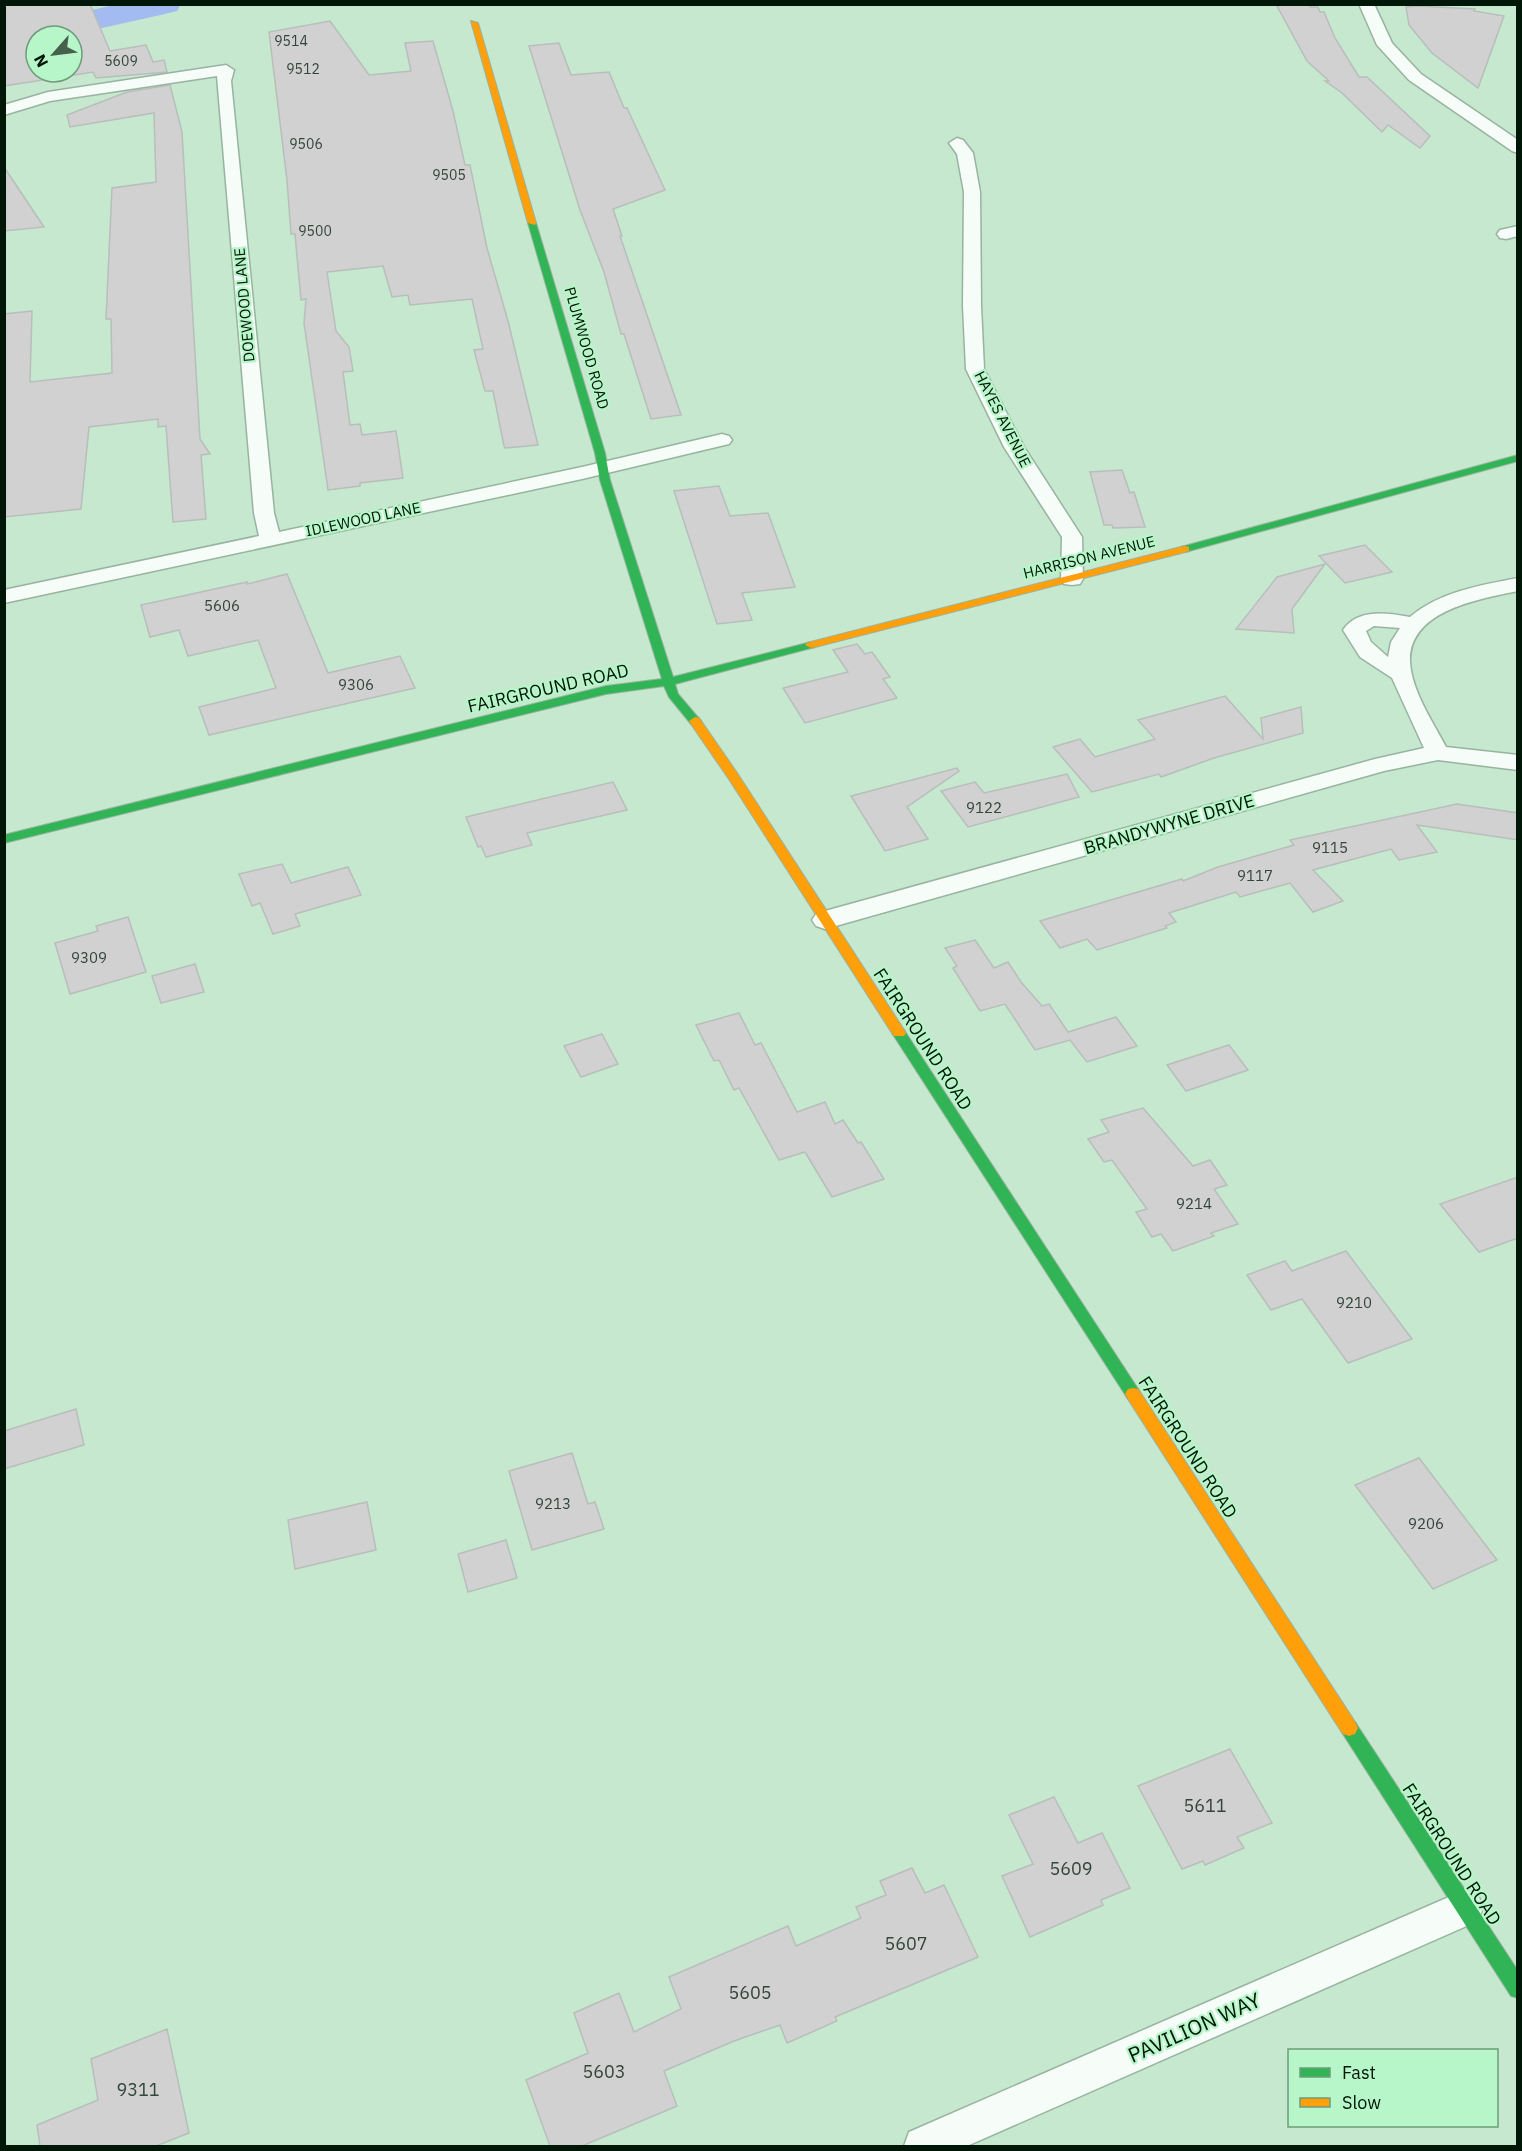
<svg xmlns="http://www.w3.org/2000/svg" width="1522" height="2151" viewBox="0 0 1522 2151" font-family="'IBM Plex Sans',sans-serif">
<rect width="100%" height="100%" fill="#c5e8ce"/>
<g fill="none" stroke-linecap="round" stroke-linejoin="round">
<path fill="#a3bbf0" fill-rule="evenodd" d="M118 4H181L177 11 165 14 66 36H36V43L16 47 4 44V30Z"/>
</g>
<g fill="#d1d1d2" stroke="#b8bebb" stroke-width="1.5" fill-rule="evenodd">
<path d="M4 4H90L110 51 146 45 153 62 164 60 167 72 96 78 93 72 4 86ZM36 36H72V72H36Z"/>
<path d="M1283 5H1309L1310 7H1318L1320 12H1324L1335 38 1359 77H1367L1430 136 1420 148 1388 125 1382 132 1342 93 1325 81H1329L1307 61 1277 6Z"/>
<path d="M1418 6 1475 9 1474 11 1504 16 1478 88 1432 53 1409 25 1406 7Z"/>
<path d="M330 21 369 75 411 71 405 43 433 41 453 111 465 165H470L487 248 508 321 538 445 505 448 504 446 493 391H485L474 350 483 349 472 299 410 305 408 295 392 297 383 266 327 272 336 331 349 347 353 371 343 372 350 425 360 424 362 435 396 431 403 478 360 483V486L328 490 304 323 306 299 301 300 295 234H291L287 180 269 32Z"/>
<path d="M559 43 571 75 609 72 624 108H627L665 190 613 209 622 236H620L681 415 651 419 624 334H621L604 272 580 210 529 46Z"/>
<path d="M170 85 182 132 200 439 210 454 201 455 206 519 173 522 166 426 158 427V419L89 427 81 509 4 517V314L32 311 30 382 112 373 111 319H106L112 188 156 182 154 113 70 127 67 115 127 92Z"/>
<path d="M4 167 44 227 4 231Z"/>
<path d="M1122 470 1130 493 1134 492 1145 527 1113 528 1112 525H1104L1090 472Z"/>
<path d="M719 486 730 516 768 513 795 587 742 593 752 620 717 624 674 491Z"/>
<path d="M1365 545 1392 572 1345 583 1319 556Z"/>
<path d="M1325 564 1292 609 1294 633 1236 629 1277 577Z"/>
<path d="M287 574 328 673 400 656 415 688 209 735 199 707 276 688 258 640 188 656 179 630 150 637 141 605 247 582V584Z"/>
<path d="M857 644 865 654 872 652 890 677 883 679 897 698 805 723 783 688 848 672 833 650Z"/>
<path d="M1225 696 1263 739 1261 718 1301 707 1303 733 1214 758 1161 777 1159 774 1092 792 1053 747 1080 739 1095 757 1155 739 1138 720Z"/>
<path d="M957 768 959 771 907 807 928 839 885 851 851 796Z"/>
<path d="M1067 774 1079 797 968 827 941 791 975 782 984 793Z"/>
<path d="M613 782 627 810 527 833 532 845 486 857 481 846 478 847 466 817Z"/>
<path d="M1457 804 1518 813V840L1417 825 1437 852 1399 860 1391 849 1313 870 1343 901 1313 912 1290 883 1240 897 1236 892 1169 913 1176 922 1165 926 1167 928 1097 950 1087 939 1060 948 1040 921 1182 879 1183 881 1218 867 1294 845 1290 840Z"/>
<path d="M282 864 291 883 348 867 361 895 295 914 300 926 273 934 260 903 252 906 239 874Z"/>
<path d="M128 917 146 972 70 994 55 943 98 931 96 926Z"/>
<path d="M975 940 994 968 1008 962 1021 982 1042 1006 1049 1004 1068 1032 1116 1017 1137 1046 1087 1062 1070 1040 1035 1050 1005 1004 980 1011 953 968 957 966 945 948Z"/>
<path d="M195 964 204 992 161 1003 152 976Z"/>
<path d="M739 1013 755 1045 761 1043 797 1112 825 1102 835 1124 843 1120 858 1143 861 1142 884 1179 832 1197 805 1152 779 1160 739 1088 734 1090 719 1060 714 1061 696 1025Z"/>
<path d="M602 1034 618 1064 581 1077 564 1046Z"/>
<path d="M1229 1045 1248 1070 1186 1091 1167 1065Z"/>
<path d="M1143 1108 1193 1166 1210 1160 1227 1185 1214 1189 1238 1224 1211 1233 1214 1236 1173 1251 1161 1234 1152 1237 1136 1212 1147 1209 1112 1160 1104 1162 1088 1139 1109 1132 1101 1120Z"/>
<path d="M1518 1177V1238L1479 1252 1440 1204Z"/>
<path d="M1346 1251 1412 1339 1348 1363 1302 1299 1271 1310 1247 1275 1285 1261 1292 1271Z"/>
<path d="M76 1409 84 1445 4 1469V1431Z"/>
<path d="M572 1453 588 1504 595 1502 604 1529 532 1550 509 1471Z"/>
<path d="M1419 1458 1497 1560 1433 1589 1355 1485Z"/>
<path d="M367 1502 376 1550 295 1569 288 1520Z"/>
<path d="M506 1540 517 1578 468 1592 458 1554Z"/>
<path d="M1230 1749 1272 1823 1237 1837 1244 1848 1205 1865 1203 1861 1182 1869 1138 1786Z"/>
<path d="M1054 1797 1078 1843 1102 1833 1130 1888 1101 1900 1103 1905 1030 1937 1002 1876 1033 1864 1009 1815Z"/>
<path d="M912 1868 925 1893 944 1885 978 1957 835 2017 837 2021 787 2043 780 2025 734 2041 664 2071 677 2106 582 2146H550L526 2080 588 2053 574 2013 619 1993 634 2032 681 2009 669 1977 788 1926 796 1946 861 1918 856 1907 886 1895 880 1881Z"/>
<path d="M167 2029 189 2133 156 2146H40L37 2125 98 2100 91 2059Z"/>
</g>
<g fill="none" stroke-linecap="round" stroke-linejoin="round">
<g stroke="#98b3a0" stroke-width="3">
<g id="street">
<path d="M1359 4H1374L1392 43 1421 74 1518 140V153L1512 151 1409 80 1377 45Z"/>
<path d="M226 65 234 70 231 81 274 513 279 532 582 467 722 434 729 436 732 440 729 444 582 479 4 603V590L259 536 254 513 217 76 50 101 4 115V105L48 92Z"/>
<path d="M957 138 963 140 973 153 980 192 981 306 984 369 1024 447 1082 537 1083 579 1080 584 1072 585 1064 584 1061 579 1062 537 1004 447 966 369 963 306 964 192 957 154 949 143Z"/>
<path d="M1518 226V236L1506 239 1500 238 1497 234 1500 230Z"/>
<path d="M1518 578V591C1480 599 1409 610 1410 661 1411 690 1433 722 1446 747L1518 755V770L1438 760 1384 771 825 929 816 926 812 920 816 914 825 911 1375 759 1424 748 1392 678 1360 657 1343 630C1358 608 1387 613 1410 617 1439 592 1481 585 1518 578ZM1374 626 1400 628 1391 642 1388 657 1371 642 1366 631Z"/>
<path d="M1465 1890 1478 1895 1483 1908 1478 1921 967 2146H904L909 2132Z"/>
</g>
</g>
<g stroke="#98b3a0" stroke-width="2">
<g id="fast">
<path d="M529 221 536 223 605 453 610 480 673 677 811 642 815 643V647L675 684 678 694 701 721 695 725 691 724 669 697 664 686 606 694 4 843V835L606 686 662 679 600 480 595 453 528 223Z"/>
<path d="M1518 455V461L1189 551 1185 552 1180 549 1181 547Z"/>
<path d="M899 1028 904 1030 1138 1389 1141 1394 1138 1399 1133 1400 1128 1399 894 1036 892 1033 894 1030Z"/>
<path d="M1349 1720 1355 1722 1518 1971V1998L1511 1996 1343 1734 1340 1728 1343 1722Z"/>
</g>
</g>
<g stroke="#98b3a0" stroke-width="2">
<g id="slow">
<path d="M471 21 478 23 536 223 535 225 528 223Z"/>
<path d="M1185 546 1189 547V551L811 648 805 645 807 643Z"/>
<path d="M695 717 699 718 737 773 904 1030 906 1033 904 1036H894L729 779 689 721Z"/>
<path d="M1133 1388 1138 1389 1355 1722 1358 1728 1355 1734 1349 1736 1343 1734 1128 1399 1125 1394 1128 1389Z"/>
</g>
</g>
<use href="#street" fill="#f6fcf8" fill-rule="evenodd"/>
<use href="#fast" fill="#30b455" fill-rule="evenodd"/>
<use href="#slow" fill="#ff9f0a" fill-rule="evenodd"/>
</g>
<g text-anchor="middle" dominant-baseline="central" stroke-width="4.5" stroke-linejoin="round" paint-order="stroke">
<g font-size="14" fill="#34453a">
<text x="291" y="41">9514</text>
<text x="121" y="61">5609</text>
<text x="303" y="69">9512</text>
<text x="306" y="144">9506</text>
<text x="449" y="175">9505</text>
<text x="315" y="231">9500</text>
</g>
<g font-size="15" fill="#001607" stroke="#b7f6c8">
<text transform="translate(244 305) rotate(-95)">DOEWOOD LANE</text>
<text transform="translate(587 348) rotate(74)">PLUMWOOD ROAD</text>
<text transform="translate(1003 419) rotate(63)">HAYES AVENUE</text>
<text transform="translate(363 519) rotate(-12)">IDLEWOOD LANE</text>
<text transform="translate(1089 557) rotate(-14)">HARRISON AVENUE</text>
</g>
<g font-size="15" fill="#34453a">
<text x="222" y="605">5606</text>
<text x="356" y="684">9306</text>
<text x="984" y="807">9122</text>
<text x="1330" y="847">9115</text>
<text x="1255" y="875">9117</text>
<text x="89" y="957">9309</text>
<text x="1194" y="1203">9214</text>
<text x="1354" y="1302">9210</text>
<text x="553" y="1503">9213</text>
<text x="1426" y="1523">9206</text>
</g>
<g font-size="18" fill="#001607" stroke="#b7f6c8">
<text transform="translate(548 688) rotate(-13)">FAIRGROUND ROAD</text>
<text transform="translate(1169 824) rotate(-16)">BRANDYWYNE DRIVE</text>
<text transform="translate(923 1039) rotate(57)">FAIRGROUND ROAD</text>
<text transform="translate(1188 1447) rotate(57)">FAIRGROUND ROAD</text>
<text transform="translate(1452 1854) rotate(57)">FAIRGROUND ROAD</text>
</g>
<g font-size="18" fill="#34453a">
<text x="1205" y="1805">5611</text>
<text x="1071" y="1868">5609</text>
<text x="906" y="1943">5607</text>
<text x="750" y="1992">5605</text>
<text x="604" y="2071">5603</text>
<text x="138" y="2089">9311</text>
</g>
<g font-size="21" fill="#001607" stroke="#b7f6c8">
<text transform="translate(1194 2027) rotate(-24)">PAVILION WAY</text>
</g>
</g>
<rect width="1522" height="2151" fill="none" stroke="#001607" stroke-width="12"/>
<rect x="1288" y="2049" width="210" height="78" fill="#b7f6c8" stroke="#6e9c7b" stroke-width="1.5"/>
<rect x="1300" y="2068" width="30" height="9" fill="#30b455" stroke="#6e9c7b" stroke-width="1.5"/>
<text x="1342" y="2079" font-size="18" fill="#001607">Fast</text>
<rect x="1300" y="2098" width="30" height="9" fill="#ff9f0a" stroke="#6e9c7b" stroke-width="1.5"/>
<text x="1342" y="2109" font-size="18" fill="#001607">Slow</text>
<g transform="translate(54 54) rotate(242)"><circle r="28" fill="#b7f6c8" stroke="#6e9c7b" stroke-width="1.5"/>
<path d="M0-4.5L10 22L0 15L-10 22Z" fill="#45604d"/>
<text y="-9" font-size="16" font-weight="bold" text-anchor="middle" fill="#001607">N</text>
</g>
</svg>
